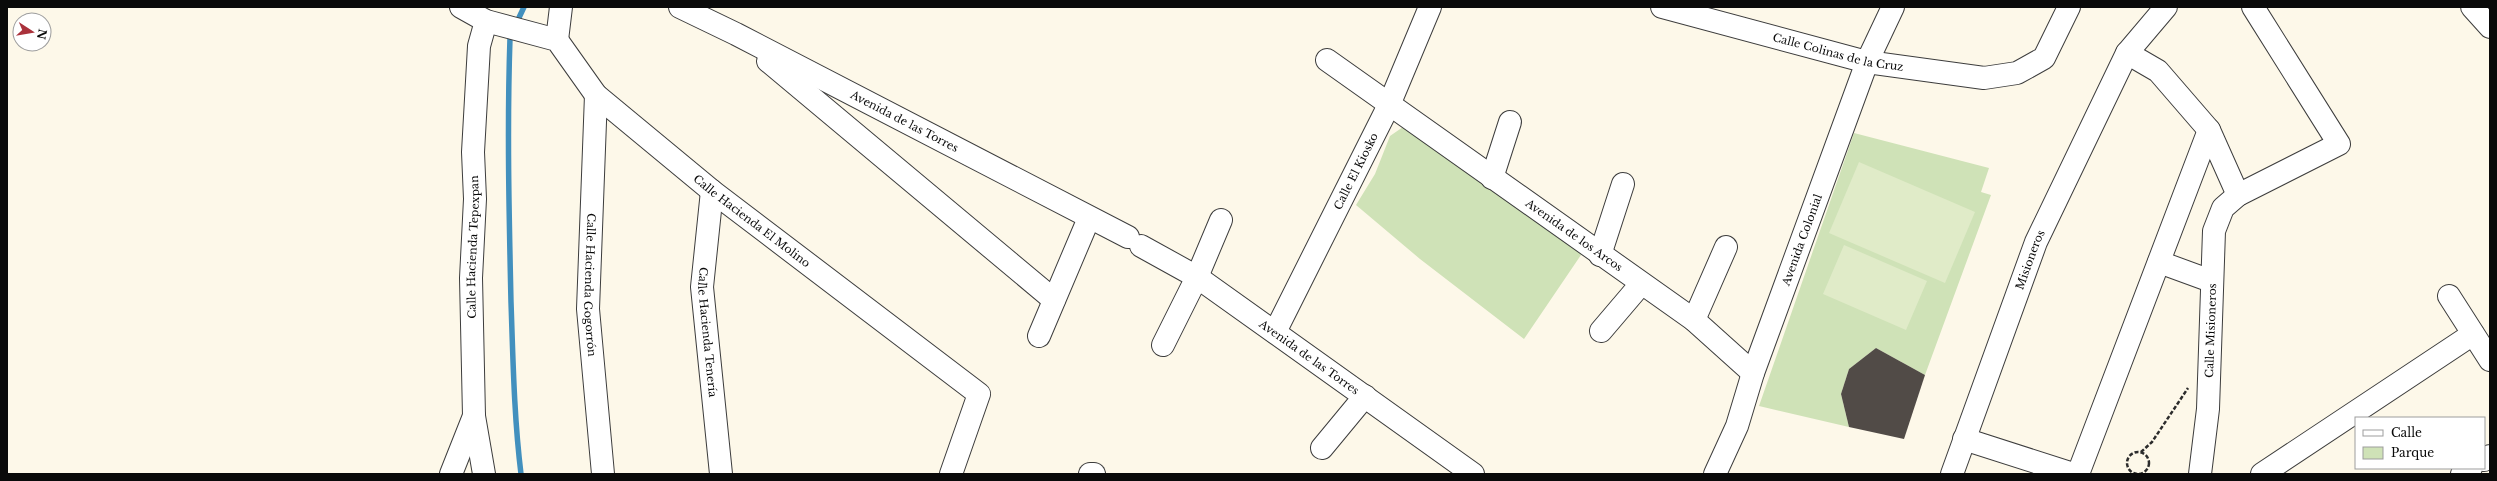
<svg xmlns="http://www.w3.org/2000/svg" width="2497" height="481" viewBox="0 0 2497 481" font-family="'Libre Baskerville',serif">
<rect width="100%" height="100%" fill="#fdf8e9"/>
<g fill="#cfe2b7">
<path d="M1403 127 1583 252 1524 339 1420 259 1356 205 1375 174 1390 136Z"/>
<path d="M1854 133 1989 168 1981 192 1991 195 1925 375 1876 348 1849 369 1841 394 1849 427 1759 406Z"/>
</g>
<g fill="#e0ebc8">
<path d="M1859 162 1975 212 1945 283 1829 233Z"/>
<path d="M1844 245 1927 281 1906 330 1823 294Z"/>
</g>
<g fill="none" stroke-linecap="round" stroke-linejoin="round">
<g stroke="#4290be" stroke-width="5.5">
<path d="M516 24 524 7"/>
<path d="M512 33 510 38C507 126 509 214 511 302 513 359 514 417 521 474"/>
</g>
</g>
<path fill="#514b47" d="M1876 348 1925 375 1904 439 1849 427 1841 394 1849 369Z"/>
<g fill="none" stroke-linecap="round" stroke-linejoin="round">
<g stroke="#3d3d3d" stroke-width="24">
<g id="minor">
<path id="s1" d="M461 7 486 21 557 40 596 95 712 191 979 394 951 474"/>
<path id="s2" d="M680 7 736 34 1128 237"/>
<path id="s3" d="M1662 7 1867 62 1984 78 2017 73 2044 58 2069 7"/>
<path d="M2472 7 2490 27"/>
<path d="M557 40 561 7"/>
<path d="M2127 53 2158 71 2209 130 2238 195"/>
<path id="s4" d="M1327 60 1694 320 1753 373"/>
<path d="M768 61 1054 300"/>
<path id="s5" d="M596 95 588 309 603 474"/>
<path d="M1492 178 1510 122"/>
<path id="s6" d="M712 191 702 287 721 474"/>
<path id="s7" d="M1141 246 1197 277 1473 474"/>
<path d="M1600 255 1623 184"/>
<path d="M2159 262 2211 281"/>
<path d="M2449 296 2490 360"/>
<path d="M1694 320 1726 247"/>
<path d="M1601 331 1641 284"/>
<path id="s8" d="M1275 332 1389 105 1430 7"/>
<path d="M1039 336 1089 218"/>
<path d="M1163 345 1197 277 1221 220"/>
<path d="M1964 439 2073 474"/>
<path d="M1322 448 1365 396"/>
<path d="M2484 460 2490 456"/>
<path d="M451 474 474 416"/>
<path id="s9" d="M484 474 474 416 471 278 475 199 473 152 479 46 486 21"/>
<path d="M1090 474H1094"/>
<path id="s10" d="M1715 474 1737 426 1753 373 1867 62 1893 7"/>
<path id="s11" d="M1952 474 2036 242 2127 53 2166 7"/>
<path d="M2078 474 2209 130"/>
<path id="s12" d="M2200 474 2208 409 2214 231 2223 208 2238 195 2339 144 2253 7"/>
<path d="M2262 474 2473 334"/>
<path d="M2462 474 2471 468"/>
</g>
</g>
<g stroke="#2c2c2c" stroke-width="2.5" stroke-dasharray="4 2" stroke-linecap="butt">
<path d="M2141 452 2152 442 2188 388"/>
<circle cx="2138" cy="463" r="11"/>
</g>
<use href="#minor" stroke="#fff" stroke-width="22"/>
</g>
<g text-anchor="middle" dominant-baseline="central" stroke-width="4" stroke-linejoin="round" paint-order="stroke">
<g font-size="11" fill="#0a0a0a" stroke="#fff">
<text stroke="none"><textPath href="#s3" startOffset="182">Calle Colinas de la Cruz</textPath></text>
<text stroke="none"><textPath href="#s2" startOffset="252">Avenida de las Torres</textPath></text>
<text stroke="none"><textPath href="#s8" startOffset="180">Calle El Kiosko</textPath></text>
<text stroke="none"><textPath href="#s1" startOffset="370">Calle Hacienda El Molino</textPath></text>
<text stroke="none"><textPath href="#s4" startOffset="303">Avenida de los Arcos</textPath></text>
<text stroke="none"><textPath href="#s10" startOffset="250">Avenida Colonial</textPath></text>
<text stroke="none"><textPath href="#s9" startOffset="228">Calle Hacienda Tepexpan</textPath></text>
<text stroke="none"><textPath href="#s11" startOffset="228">Misioneros</textPath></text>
<text stroke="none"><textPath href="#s5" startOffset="190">Calle Hacienda Gogorrón</textPath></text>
<text stroke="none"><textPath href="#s12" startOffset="144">Calle Misioneros</textPath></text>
<text stroke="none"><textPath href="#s6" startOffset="142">Calle Hacienda Tenería</textPath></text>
<text stroke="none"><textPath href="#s7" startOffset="202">Avenida de las Torres</textPath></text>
</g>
</g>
<rect width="2497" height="481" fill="none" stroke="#0a0a0a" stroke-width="16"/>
<rect x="2355" y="417" width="130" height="52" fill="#ffffff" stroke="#9d9d9d"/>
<rect x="2363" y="430" width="20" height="6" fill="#ffffff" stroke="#9d9d9d"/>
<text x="2391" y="437" font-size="12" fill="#0a0a0a">Calle</text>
<rect x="2363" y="447" width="20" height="12" fill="#cfe2b7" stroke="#9d9d9d"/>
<text x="2391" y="457" font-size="12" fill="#0a0a0a">Parque</text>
<g transform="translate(32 32) rotate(102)"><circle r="19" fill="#ffffff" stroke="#9d9d9d"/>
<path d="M0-3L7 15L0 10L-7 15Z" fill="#aa323b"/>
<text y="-6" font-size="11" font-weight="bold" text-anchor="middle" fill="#0a0a0a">N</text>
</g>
</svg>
